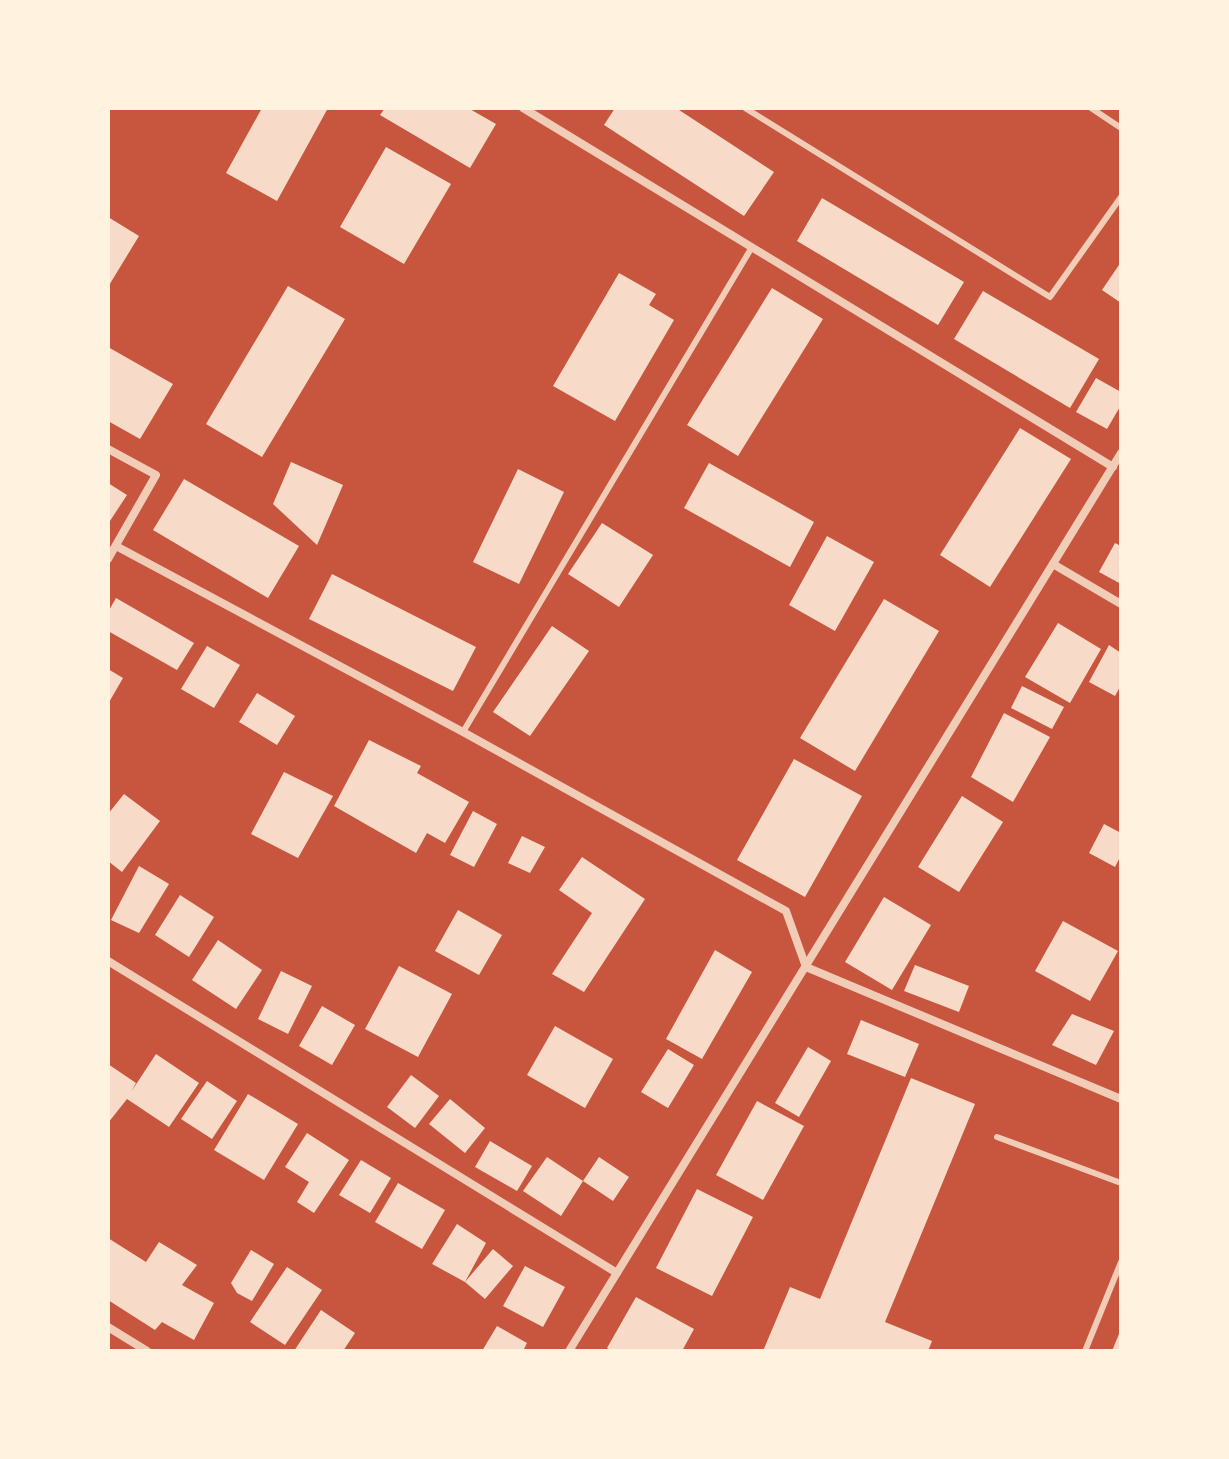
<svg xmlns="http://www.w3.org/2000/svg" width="1229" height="1459" viewBox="0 0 1229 1459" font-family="Literata,serif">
<rect width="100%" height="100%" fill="#c8553d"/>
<g fill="#f7dbc8">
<path d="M262 108H328L277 201 226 173Z"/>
<path d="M385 108H468L496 124 470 168 380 115Z"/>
<path d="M615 108H676L774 172 744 216 604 125Z"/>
<path d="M386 147 451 184 404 264 340 227Z"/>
<path d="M822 198 964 282 938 325 797 241Z"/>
<path d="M108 217 139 236 108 287Z"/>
<path d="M1121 262V303L1102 290Z"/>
<path d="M619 273 656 294 649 305 674 320 615 421 553 386Z"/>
<path d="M288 286 345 319 262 457 206 424Z"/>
<path d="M772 288 823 319 738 456 687 425Z"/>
<path d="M983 291 1099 359 1070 408 954 339Z"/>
<path d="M108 347 173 384 140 439 108 421Z"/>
<path d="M1096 378 1121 392V405L1107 429 1076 412Z"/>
<path d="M1020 428 1071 459 990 587 940 555Z"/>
<path d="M291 462 343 485 317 545 273 504Z"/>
<path d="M709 463 814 522 790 567 684 508Z"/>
<path d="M518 469 564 492 519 584 473 562Z"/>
<path d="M184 479 299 546 268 598 153 530Z"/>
<path d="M108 483 127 495 108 524Z"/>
<path d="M602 523 653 555 619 607 568 574Z"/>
<path d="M827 536 874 562 835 631 789 605Z"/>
<path d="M1115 543 1121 546V584L1099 572Z"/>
<path d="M332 574 476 647 453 691 309 619Z"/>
<path d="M116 598 194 643 177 670 108 631V612Z"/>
<path d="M884 599 939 631 855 771 800 738Z"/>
<path d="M1058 623 1101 649 1070 703 1025 677Z"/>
<path d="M552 626 589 651 530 736 493 712Z"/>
<path d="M1109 645 1121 653V685L1115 696 1089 682Z"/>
<path d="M207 646 240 665 214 708 181 689Z"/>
<path d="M108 669 123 678 108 704Z"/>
<path d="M1022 686 1064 707 1052 729 1011 708Z"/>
<path d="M257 693 295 716 277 745 239 722Z"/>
<path d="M1004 713 1050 737 1013 802 971 777Z"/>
<path d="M369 740 421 766 417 773 469 802 445 843 427 833 416 853 334 806Z"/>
<path d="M794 759 862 796 805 897 737 860Z"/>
<path d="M284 772 333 796 298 858 251 834Z"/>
<path d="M124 794 160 821 122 872 108 861V814Z"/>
<path d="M962 796 1003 822 959 892 918 867Z"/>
<path d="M473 811 497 824 474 867 450 855Z"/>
<path d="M1104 824 1121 833V855L1115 867 1089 853Z"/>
<path d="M522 836 545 847 530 873 508 863Z"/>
<path d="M582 857 645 899 584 992 552 974 592 913 559 890Z"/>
<path d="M139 866 169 884 139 933 111 920Z"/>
<path d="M180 895 214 917 189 957 155 935Z"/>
<path d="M884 897 931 925 892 990 845 962Z"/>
<path d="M458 910 502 935 479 975 435 951Z"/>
<path d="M1063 921 1118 951 1090 1001 1035 971Z"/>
<path d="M218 940 262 970 236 1009 192 980Z"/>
<path d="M715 950 752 972 702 1059 666 1039Z"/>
<path d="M915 965 969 986 959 1012 904 991Z"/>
<path d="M399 966 452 994 418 1057 365 1029Z"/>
<path d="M281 971 312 986 288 1034 258 1019Z"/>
<path d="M322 1006 355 1025 332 1065 299 1046Z"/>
<path d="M1072 1014 1114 1031 1096 1065 1052 1045Z"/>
<path d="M861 1020 919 1044 905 1077 847 1054Z"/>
<path d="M555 1026 613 1059 585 1108 527 1075Z"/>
<path d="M808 1047 831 1061 799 1117 775 1103Z"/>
<path d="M668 1049 694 1065 668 1108 641 1092Z"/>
<path d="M156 1054 199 1083 169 1127 127 1099 108 1123V1064L136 1083 131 1092Z"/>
<path d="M411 1075 439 1096 415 1128 387 1107Z"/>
<path d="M911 1078 975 1104 885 1322 932 1341 928 1351H763L790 1287 820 1299Z"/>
<path d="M207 1081 237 1101 212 1139 181 1119Z"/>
<path d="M248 1094 298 1124 264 1180 214 1150Z"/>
<path d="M450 1099 485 1128 465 1153 429 1124Z"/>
<path d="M757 1101 804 1126 763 1200 716 1175Z"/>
<path d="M307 1133 349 1160 314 1213 297 1202 309 1182 285 1167Z"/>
<path d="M490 1141 532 1166 517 1191 475 1167Z"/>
<path d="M547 1157 583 1181 561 1216 523 1191Z"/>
<path d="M599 1157 629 1177 613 1201 583 1181Z"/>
<path d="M361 1160 391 1178 370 1213 339 1195Z"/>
<path d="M398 1183 445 1210 422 1249 375 1222Z"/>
<path d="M697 1189 753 1217 712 1296 656 1268Z"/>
<path d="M457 1224 486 1243 465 1282 432 1264Z"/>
<path d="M108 1238 146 1262 159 1242 197 1265 182 1285 214 1303 194 1340 162 1322 155 1330 108 1300Z"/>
<path d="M493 1249 513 1266 485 1299 465 1282Z"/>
<path d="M251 1250 274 1264 252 1301 237 1293 231 1283Z"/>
<path d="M525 1266 565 1287 543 1327 503 1306Z"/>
<path d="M287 1267 322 1290 285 1345 250 1322Z"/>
<path d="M636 1297 694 1329 682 1351H612L607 1348Z"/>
<path d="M321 1310 355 1333 343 1351H294Z"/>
<path d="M497 1326 527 1343 523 1351H482Z"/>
<path d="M1121 1329V1351H1112Z"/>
</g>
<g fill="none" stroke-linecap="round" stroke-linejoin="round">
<g stroke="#f1ccb7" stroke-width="6">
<path d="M745 108 1050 297 1121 197"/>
<path d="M1091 108 1121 128"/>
<path d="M463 732 752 247"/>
<path d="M997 1137 1121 1183"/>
<path d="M1085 1351 1121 1262"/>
</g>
<g stroke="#f1ccb7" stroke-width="8">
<path d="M523 108 1113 467"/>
<path d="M108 449 156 475 108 559"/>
<path d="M116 546 463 732 786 911 806 967 1121 1099"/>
<path d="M1053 564 1121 604"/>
<path d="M108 961 617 1273"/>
<path d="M108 1327 147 1351"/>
<path d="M569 1351 1121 453"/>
</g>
</g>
<rect width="1229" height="1459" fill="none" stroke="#fff3e0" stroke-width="220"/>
</svg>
